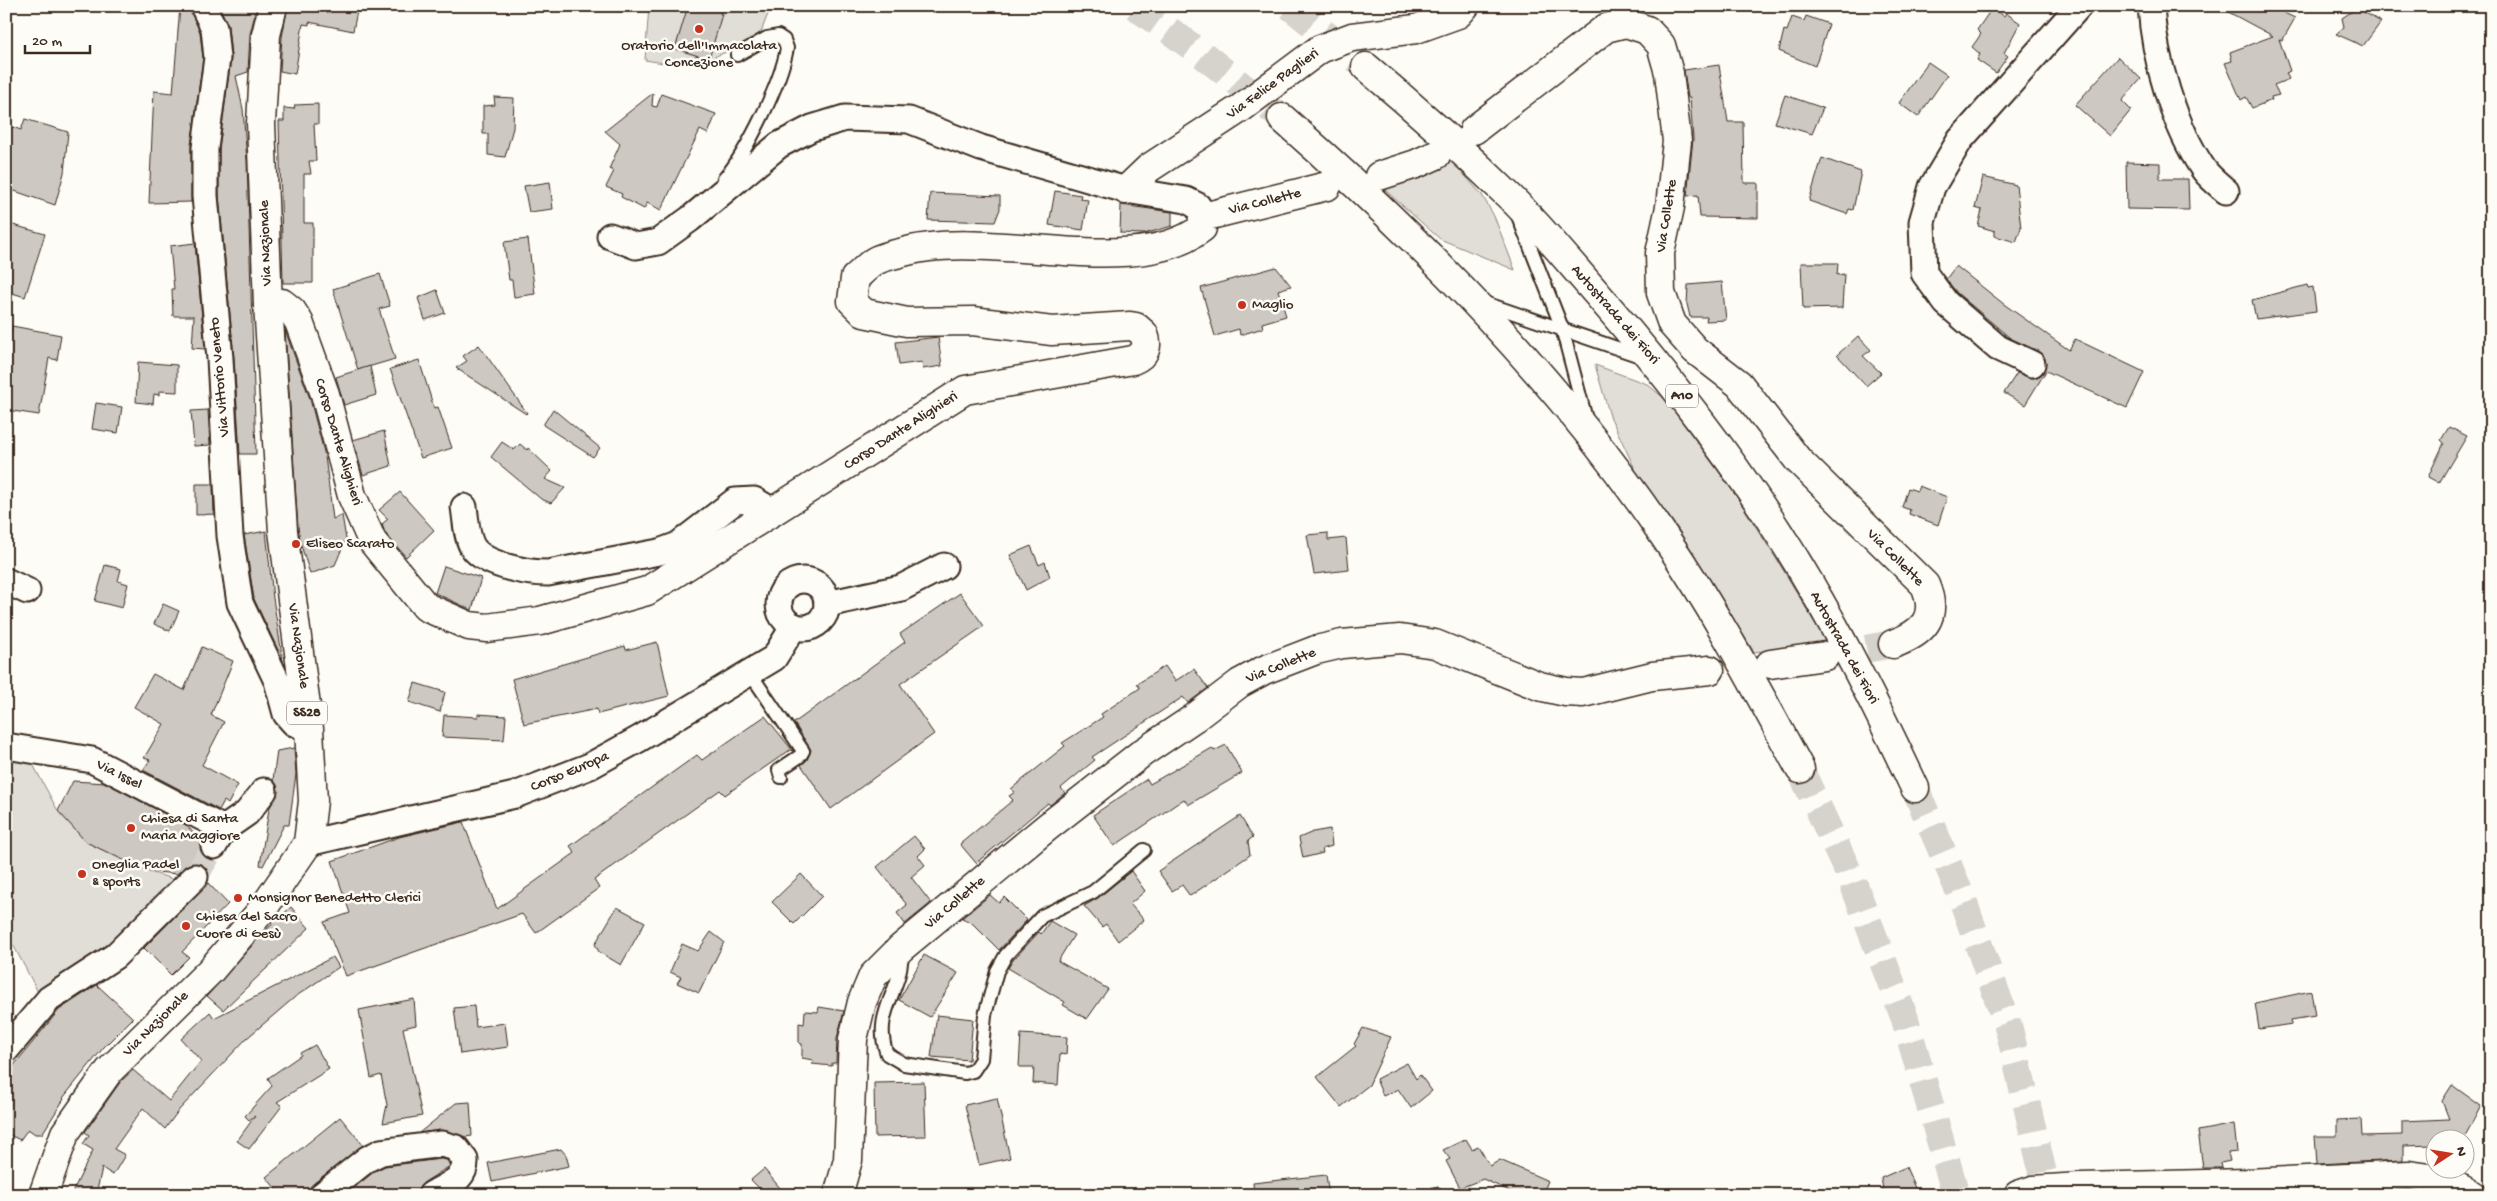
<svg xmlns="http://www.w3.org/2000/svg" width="2497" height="1201" viewBox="0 0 2497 1201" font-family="'Gochi Hand',sans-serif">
<rect width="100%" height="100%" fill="#fdfcf7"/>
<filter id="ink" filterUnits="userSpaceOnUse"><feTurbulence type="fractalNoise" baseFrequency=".02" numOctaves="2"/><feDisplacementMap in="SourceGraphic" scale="10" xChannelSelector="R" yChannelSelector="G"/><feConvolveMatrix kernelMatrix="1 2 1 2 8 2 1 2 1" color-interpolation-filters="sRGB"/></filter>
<g filter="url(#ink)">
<g fill="#e1ded7" stroke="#8e847a">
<path d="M649 6H771L761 32 741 46 709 59 664 63 645 60Z"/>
<path d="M1452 161 1482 195 1494 216 1515 270 1440 239 1384 189 1421 178Z"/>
<path d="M1595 365 1647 384 1665 399 1735 494 1782 568 1827 643 1754 652 1678 529 1636 471 1610 416Z"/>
<path d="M6 753 29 757 58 811 87 842 146 871 170 878 177 885 136 927 40 996 6 931Z"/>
</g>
<g fill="#cdc8c2" stroke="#3b2a1e">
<path d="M180 6H189L200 32 203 58 191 146V202L149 203 154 91 173 93Z"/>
<path d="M219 6H257L250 34 248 72 236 76 243 109 247 161 256 454H240L234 358 219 195V149L231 57 228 26Z"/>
<path d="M288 6H358L353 31 309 22V25L303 24 295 74 280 71 282 37Z"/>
<path d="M688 6H723L720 14H722L709 59 675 49Z"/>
<path d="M2217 6H2269L2295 18 2282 41 2279 39 2290 71 2286 73 2289 79 2274 85 2279 95 2271 97 2272 100 2252 108 2246 97 2241 100 2225 63 2232 61 2230 52 2273 36Z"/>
<path d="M1992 8 2004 16 2006 13 2020 23 2004 53 2008 56 1996 73 1977 60 1980 54 1972 47 1981 34 1977 30Z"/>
<path d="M2357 8 2381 22 2363 46 2336 34 2344 27 2342 18Z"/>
<path d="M1806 16 1829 24 1815 66 1779 51 1784 30 1787 31 1792 17 1804 21Z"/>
<path d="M2118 57 2141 79 2122 101 2131 110 2110 136 2075 105Z"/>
<path d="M1928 62 1947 75 1918 117 1899 103Z"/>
<path d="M1719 65 1728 122H1743L1744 183H1758V218L1700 217 1698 195 1687 196 1693 139 1690 97 1688 98 1684 70Z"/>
<path d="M653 93 652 106 657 107 661 94 716 114 708 134 700 130 661 210 647 203 644 209 621 197 622 194 606 187 614 171 609 169 620 144 605 131Z"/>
<path d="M1785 95 1823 108 1812 134 1775 123Z"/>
<path d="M494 97 514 98 513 128 505 157 488 155V134H483V106L495 105Z"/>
<path d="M318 104V124H314L316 161H309L311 174H304V223H313V283H283L279 121H284V108L294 109 295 105Z"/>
<path d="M25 119 68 132 64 173 55 205 6 188V125L21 130Z"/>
<path d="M1822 158 1861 172 1853 210 1849 209 1847 214 1809 201Z"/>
<path d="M2126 162 2160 163V179H2188L2189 210 2127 209Z"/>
<path d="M1983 177 2016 185 2021 228 2016 242 1995 236V231L1978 226 1982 210 1975 208Z"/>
<path d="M550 182 553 209 529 212 524 186Z"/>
<path d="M1055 191 1081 195 1080 199 1088 200 1083 230 1049 225Z"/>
<path d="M930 193 1000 196V209L995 222 928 220Z"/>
<path d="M1121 205 1172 212V226L1144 234 1120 233Z"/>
<path d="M6 223 45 234 25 297 6 291Z"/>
<path d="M528 239 535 294 514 297 512 280H509L504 242Z"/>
<path d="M195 243 205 349 192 348 194 316H173L172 289H174L170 246Z"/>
<path d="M1801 263H1838L1837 275 1844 274 1842 308 1803 309Z"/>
<path d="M1956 266 2005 305 2069 350 2075 339 2144 372 2127 408 2046 371 2025 405 2004 393 2017 373 2033 378 2041 375 2046 363 2044 356 2038 351 2010 338 1957 293 1946 279Z"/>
<path d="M1276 267 1291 286 1278 290 1286 316 1262 323 1263 328 1240 335 1239 329 1215 336 1201 288Z"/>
<path d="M380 274 390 306 379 309 395 359 358 370 333 289Z"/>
<path d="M1722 282 1726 320 1706 321 1707 317H1690L1687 304 1688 285Z"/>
<path d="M2307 285 2308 288 2313 287 2316 311 2256 319 2252 300Z"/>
<path d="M437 290 445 313 425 320 418 298Z"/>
<path d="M12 326 61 335 57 360 49 358 39 415 6 410V363Z"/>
<path d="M285 330 310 399 325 456 333 519 342 515 346 539 335 565 310 574 301 545 298 528Z"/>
<path d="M1858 336 1871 350 1863 356 1881 373 1866 386 1837 355Z"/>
<path d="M938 337 942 366 923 369 922 362 899 365 896 342Z"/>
<path d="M479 345 527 413 526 414 456 368 467 361 463 356Z"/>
<path d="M419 360 434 408 438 407 452 448 421 458 390 369Z"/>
<path d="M138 362 177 365V392L159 391V395L154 394 153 404 136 402Z"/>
<path d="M370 366 376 395 344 405 336 377Z"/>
<path d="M96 403 122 407 118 433 92 429Z"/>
<path d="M553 409 600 448 593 457 543 425Z"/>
<path d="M208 410 210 445 194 446 191 411Z"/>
<path d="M2449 427 2467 436 2439 483 2428 477 2444 443 2441 440Z"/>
<path d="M384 431 391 466 363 475 353 440Z"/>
<path d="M502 442 514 450 520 444 527 450 528 448 552 471 545 479 565 488 551 503 541 499 491 457Z"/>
<path d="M196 484H213L214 514 196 515Z"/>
<path d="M1919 486 1947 497 1938 525 1909 514 1910 510 1902 507 1908 488 1917 491Z"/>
<path d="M400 492 434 530 406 557 385 533 382 524 388 519 379 510Z"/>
<path d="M266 531 273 598 283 661 254 599 244 535Z"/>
<path d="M1328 533V540L1346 538 1349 570 1314 574 1307 535Z"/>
<path d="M1031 546 1039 565 1045 562 1050 577 1026 590 1010 555Z"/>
<path d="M105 565 121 569 118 581 128 584 122 608 95 601Z"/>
<path d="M444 566 481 578 472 610 435 593Z"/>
<path d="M960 593 984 626 900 684 934 734 831 809 801 765 807 760 811 750 794 723 905 642 900 634Z"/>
<path d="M163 604 179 611 170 631 154 624Z"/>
<path d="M657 642 669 696 598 714 597 709 524 724 512 679 625 646 626 650Z"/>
<path d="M202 647 233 661 211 715 224 722 202 765 238 785 228 804 224 801 219 810 143 770 150 760 144 758 164 724 134 707 153 674 184 690Z"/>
<path d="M1165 666 1175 681 1194 669 1208 688 1188 703 1183 697 1092 757 1095 760 1061 788 1065 793 1050 805 1048 803 976 863 960 844 1013 800 1009 796 1015 792 1011 789 1065 746 1062 743 1103 717 1101 714 1140 688 1137 684Z"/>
<path d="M415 683 445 692 440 712 409 702Z"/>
<path d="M478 714 506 716 504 740 442 737 444 715 478 717Z"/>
<path d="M765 716 793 751 790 750 725 795 720 790 594 880 599 888 536 933 522 914 346 976 324 922 350 913 332 861 399 837 463 822 497 909 575 853 570 846 697 755 702 760Z"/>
<path d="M1226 745 1242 773 1188 805 1184 799 1114 846 1093 815 1147 779 1150 784 1212 748 1214 751Z"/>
<path d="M294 748 296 774 289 825H284L263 866 260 865 269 809 278 792 277 785 273 780 277 751Z"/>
<path d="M73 781 106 783 186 825 201 841V850L195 863 185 866 177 874 146 871 86 842 58 811Z"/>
<path d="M1240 816 1253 837 1248 841 1250 855 1190 896 1182 885 1172 891 1158 871Z"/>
<path d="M1330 829 1332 846 1322 849 1323 853 1303 858 1299 838 1313 832Z"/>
<path d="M914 836 925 849 918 856 925 865 911 877 931 903 905 924 897 913 907 905 877 867Z"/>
<path d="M1131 871 1145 891 1130 904 1144 920 1118 941 1106 924 1102 927 1084 906 1098 898Z"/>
<path d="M801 874 822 896 794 924 772 902Z"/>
<path d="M208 883 228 904 182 952 189 957 171 975 144 948Z"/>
<path d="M990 895 999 903 1004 897 1027 920 999 950 972 923 962 918Z"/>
<path d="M291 907 309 928 223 1010 207 996 264 932Z"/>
<path d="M617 907 645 922 621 965 599 952 595 944Z"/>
<path d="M1050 921 1074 935 1058 961 1108 989 1087 1019 1063 1005 1065 1002 1008 968 1013 960 1039 932 1041 934Z"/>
<path d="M711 932 724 942 699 993 677 983 681 977 670 972 682 944 698 951Z"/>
<path d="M924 955 958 973 930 1017 899 1000Z"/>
<path d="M333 957 339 967 295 997 247 1038 179 1110 165 1129 143 1108 114 1149 125 1155 113 1175 102 1168 96 1195H71L93 1150 83 1144 89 1135 85 1132 121 1081 133 1070 169 1101 201 1061 181 1039 210 1012 214 1018Z"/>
<path d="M97 985 133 1018 104 1047 63 1098 64 1099 42 1134H35L28 1129 20 1140 6 1133V1075L59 1010Z"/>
<path d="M2311 991 2315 1016 2291 1020 2292 1024 2259 1029 2255 1003Z"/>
<path d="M414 999 416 1025 403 1028 422 1116 383 1123 387 1105 381 1075 371 1078 359 1010Z"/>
<path d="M474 1006 476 1027 505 1023 508 1047 460 1054 454 1008Z"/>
<path d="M819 1007 844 1011 837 1038 836 1063H832V1066L812 1064 813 1060 802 1058V1044L799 1043V1023L804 1024 805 1011 818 1012Z"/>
<path d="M937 1015 973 1019 969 1060 931 1057Z"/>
<path d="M1363 1028 1391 1037 1369 1085 1341 1107 1317 1077 1356 1046 1354 1044Z"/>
<path d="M1021 1034 1067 1037 1066 1055 1060 1054 1058 1085 1033 1083 1034 1067H1019Z"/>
<path d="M315 1045 329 1069 277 1102 282 1106 249 1149 237 1141 255 1116 249 1120 245 1116 272 1086 268 1078 301 1055 300 1053Z"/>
<path d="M1407 1063 1416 1079 1420 1075 1432 1091 1411 1108 1398 1089 1383 1096 1376 1079Z"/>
<path d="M924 1082 926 1136 875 1137 874 1083Z"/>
<path d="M2452 1085 2481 1106 2464 1138H2434V1145L2403 1146V1160L2317 1164 2315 1136H2337V1120L2361 1119 2362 1136 2402 1135V1121L2449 1119 2442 1101Z"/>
<path d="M997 1098 1010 1158 979 1165 965 1105Z"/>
<path d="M470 1102 472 1136 465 1137 441 1130 419 1133 456 1103Z"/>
<path d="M340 1117 363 1145 313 1184 308 1195H281L266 1177Z"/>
<path d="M2234 1124 2237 1152 2228 1153 2230 1161 2221 1163 2222 1168H2203L2198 1131Z"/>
<path d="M1466 1139 1472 1149 1478 1146 1490 1166 1500 1160 1548 1181 1542 1195H1518L1483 1179 1460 1188 1446 1161 1450 1159 1443 1150Z"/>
<path d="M561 1149 566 1155 569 1166 492 1182 488 1163Z"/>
<path d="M441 1159 447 1160 450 1166 423 1183 414 1195H345L375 1171 385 1166Z"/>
<path d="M1906 1167 1918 1195H1884L1881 1178Z"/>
<path d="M764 1169 786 1195H766L751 1180Z"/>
<path d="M1326 1175 1329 1195H1254L1253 1183Z"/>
</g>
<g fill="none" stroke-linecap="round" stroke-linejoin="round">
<path stroke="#d6d2cc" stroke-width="25" stroke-dasharray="25 12" stroke-linecap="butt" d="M195 877 214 846"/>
<path stroke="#d6d2cc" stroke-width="28" stroke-dasharray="28 14" stroke-linecap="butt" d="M1825 656 1893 644"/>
<g stroke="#d6d2cc" stroke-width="28" stroke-dasharray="28 14" stroke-linecap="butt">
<path d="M1135 6 1202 54 1282 118"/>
<path d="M1290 6 1366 67"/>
<path d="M1800 769 1852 880 1905 1019 1956 1195"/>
<path d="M1915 788 1960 893 2009 1029 2048 1195"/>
</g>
<g stroke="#3b2a1e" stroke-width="16">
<g id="service">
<path d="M724 179C747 152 781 83 787 48L784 40 778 36 767 38 737 55"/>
<path d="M1518 216 1562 328 1586 419"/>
<path d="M1482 302 1643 357"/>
<path d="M750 673 803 751 800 756 779 770 781 777"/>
<path d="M901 951C905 988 871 1012 887 1054L904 1064 965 1073 973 1071 981 1059 985 1015 997 971 1006 955 1042 916 1093 892 1144 850"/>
<path d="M1435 1195 1436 1194"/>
</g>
</g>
<g stroke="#3b2a1e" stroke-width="29">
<g id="minor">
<path d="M203 6 214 28 217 58 205 148V196L220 359 230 536 240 603 277 681 286 714 294 723 309 729"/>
<path d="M2151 6C2154 59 2174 126 2204 170 2210 178 2219 185 2226 191"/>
<path d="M610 236 636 246 658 242 690 219 779 145 812 128 845 118 909 120 981 148 1126 190 1186 200 1198 206 1203 217"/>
<path d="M2032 364 1998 348 1946 303 1924 273 1922 222 1932 187 1960 140 2079 6"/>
<path d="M464 507C466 519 466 535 472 546 483 565 527 573 548 573L659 552 678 545 735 501 754 500 774 512"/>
<circle cx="803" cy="604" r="24"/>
<path d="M6 581 27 591"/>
<path d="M827 604 901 588 944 566"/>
<path d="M6 746 92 760 224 829"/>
<path d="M308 843 515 795 590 766 639 739 774 658 794 626"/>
<path d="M214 846 224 829 247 813 264 791"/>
<path d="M6 1050 49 999 115 956 195 877"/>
<path d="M322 1195 367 1159 381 1152 442 1144 456 1148 465 1160C466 1181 446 1185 431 1195"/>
</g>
</g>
<g stroke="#3b2a1e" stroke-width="31">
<g id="tertiary">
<path d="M1474 130 1606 28 1626 23 1647 30 1661 45 1669 73 1677 141 1670 207 1660 253 1661 293 1672 324 1695 350 1739 384 1798 460 1925 585C1939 618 1923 633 1893 644"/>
<path d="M1379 176 1416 164 1436 155"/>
<path d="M1126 190 1149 168 1241 108 1320 49 1352 37 1416 29 1458 14 1465 6"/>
<path d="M268 305 282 303 292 311 299 322 325 394 352 496 372 541 426 607 469 626 487 628 540 621 647 591 965 390 1133 360C1145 355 1149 347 1144 334L1136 327 1130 326 1052 331 973 321 907 322 864 313 852 301 855 278C861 273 868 265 875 261 882 257 892 255 900 253 986 226 1133 282 1202 228L1203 217 1327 186"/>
<path d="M1770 664 1825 656"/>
<path d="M838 1195 848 1160 853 1039 862 1002 873 976 901 948 1046 828 1142 753 1194 718 1240 683 1264 670 1316 650 1342 644 1400 639 1435 644 1539 686 1566 692 1583 693 1652 676 1710 670"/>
<path d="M2018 1195 2033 1190 2080 1187 2247 1183 2409 1175 2444 1180 2473 1195"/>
</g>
</g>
<g stroke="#3b2a1e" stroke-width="31">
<path id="primary" d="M43 1195 65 1133 109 1071 211 970 262 910 308 843 313 801 309 729 283 531 268 305 261 123 266 35 273 6"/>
</g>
<g stroke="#3b2a1e" stroke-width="31">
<g id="motorway">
<path d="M1366 67C1415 108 1463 151 1509 196 1541 227 1569 262 1598 295 1660 367 1719 441 1771 521 1827 606 1872 697 1915 788"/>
<path d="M1282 118C1424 243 1557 378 1664 536 1715 610 1757 690 1800 769"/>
</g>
</g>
<use href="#service" stroke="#fdfcf7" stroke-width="12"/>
<use href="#minor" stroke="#fdfcf7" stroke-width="25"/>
<use href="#tertiary" stroke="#fdfcf7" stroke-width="28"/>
<use href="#primary" stroke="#fdfcf7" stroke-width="28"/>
<use href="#motorway" stroke="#fdfcf7" stroke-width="28"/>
</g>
</g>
<g fill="#c8321e" stroke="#fdfcf7" stroke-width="2">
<circle cx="699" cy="29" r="5"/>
<circle cx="1242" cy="305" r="5"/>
<circle cx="296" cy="544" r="5"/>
<circle cx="131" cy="828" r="5"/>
<circle cx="82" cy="874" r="5"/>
<circle cx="238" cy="898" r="5"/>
<circle cx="186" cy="926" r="5"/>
</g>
<g text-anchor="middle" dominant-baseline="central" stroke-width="5" stroke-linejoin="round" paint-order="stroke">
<g fill="#fdfcf7" stroke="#75695f" stroke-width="1">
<rect x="1666" y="384.5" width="32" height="23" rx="4"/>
<rect x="287" y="701.5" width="40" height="23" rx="4"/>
</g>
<g font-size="14" font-weight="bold" fill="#3b2a1e">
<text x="1682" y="396">A10</text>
<text x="307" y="713">SS28</text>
</g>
<g font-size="15" fill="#3b2a1e" stroke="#fdfcf7" text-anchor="start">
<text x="699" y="46" text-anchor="middle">Oratorio dell'Immacolata<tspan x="699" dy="17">Concezione</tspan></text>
<text x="1252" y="305">Maglio</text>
<text x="306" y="544">Eliseo Scarato</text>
<text x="141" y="819">Chiesa di Santa<tspan x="141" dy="17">Maria Maggiore</tspan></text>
<text x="92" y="865">Oneglia Padel<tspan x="92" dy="17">&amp; sports</tspan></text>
<text x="248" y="898">Monsignor Benedetto Clerici</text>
<text x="196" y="917">Chiesa del Sacro<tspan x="196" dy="17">Cuore di Gesù</tspan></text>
</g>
<g font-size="15" fill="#3b2a1e" stroke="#fdfcf7">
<text transform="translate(1273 84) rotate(-36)">Via Felice Paglieri</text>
<text transform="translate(1265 202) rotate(-14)">Via Collette</text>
<text transform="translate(1667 216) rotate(-81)">Via Collette</text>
<text transform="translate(266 243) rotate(-92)">Via Nazionale</text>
<text transform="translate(1615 315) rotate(49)">Autostrada dei Fiori</text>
<text transform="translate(220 377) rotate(-95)">Via Vittorio Veneto</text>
<text transform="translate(901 431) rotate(-33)">Corso Dante Alighieri</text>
<text transform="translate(338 442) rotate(73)">Corso Dante Alighieri</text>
<text transform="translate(1895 558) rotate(45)">Via Collette</text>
<text transform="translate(298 646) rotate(82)">Via Nazionale</text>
<text transform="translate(1844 648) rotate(61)">Autostrada dei Fiori</text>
<text transform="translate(1281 666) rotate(-22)">Via Collette</text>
<text transform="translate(570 772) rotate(-23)">Corso Europa</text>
<text transform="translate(119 775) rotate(27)">Via Issel</text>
<text transform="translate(955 903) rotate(-40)">Via Collette</text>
<text transform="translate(156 1024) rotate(-45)">Via Nazionale</text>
</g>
</g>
<rect width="2497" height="1201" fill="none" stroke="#fdfcf7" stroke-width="25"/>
<rect x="12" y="12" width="2472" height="1176" fill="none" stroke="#3b2a1e" stroke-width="2" filter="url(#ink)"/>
<g transform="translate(2450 1154) rotate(78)"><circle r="24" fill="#fdfcf7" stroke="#afa8a0"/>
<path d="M0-4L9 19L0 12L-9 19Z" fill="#c8321e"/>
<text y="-8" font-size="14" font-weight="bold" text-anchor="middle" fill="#3b2a1e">N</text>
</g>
<path d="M25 45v8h65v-8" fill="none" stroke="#3b2a1e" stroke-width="2.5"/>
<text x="32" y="45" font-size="15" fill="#3b2a1e" stroke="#fdfcf7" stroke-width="4" paint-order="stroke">20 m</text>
</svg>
